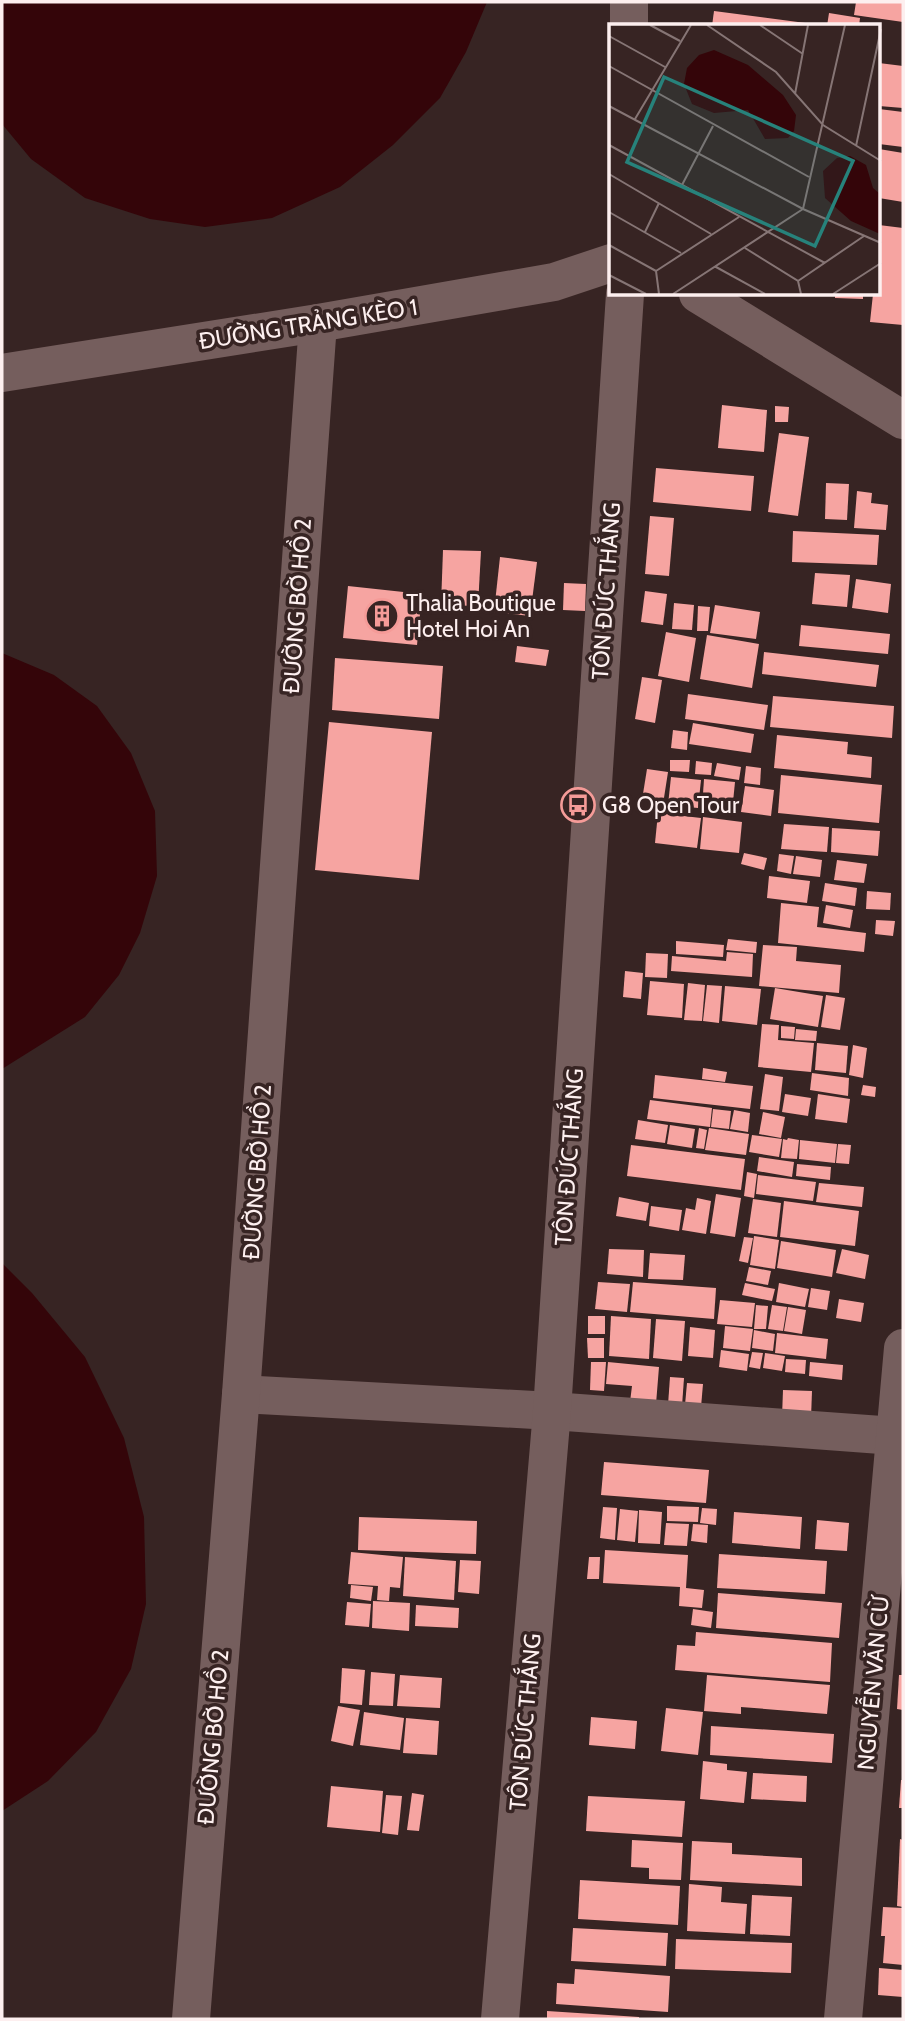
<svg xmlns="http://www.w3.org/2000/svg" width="905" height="2021" viewBox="0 0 905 2021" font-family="Cabin,sans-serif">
<rect width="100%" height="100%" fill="#372423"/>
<g fill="#340509">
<path d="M2 2H487L466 52 440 98 393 145 340 187 272 218 205 227 150 219 85 198 31 159 2 124Z"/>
<path d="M2 653 54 675 97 706 131 753 155 811 157 876 140 933 119 975 85 1017 2 1069Z"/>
<path d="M2 1263 32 1293 85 1357 124 1438 144 1517 146 1604 131 1669 96 1732 48 1781 2 1811Z"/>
</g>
<g fill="#f6a4a1">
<path d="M856 2H903V22L854 15Z"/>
<path d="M714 11 813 24V26H712Z"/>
<path d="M829 13 860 18 859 26H827Z"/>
<path d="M879 63 903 66V108L879 106Z"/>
<path d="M879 109 903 112V147L879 144Z"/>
<path d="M879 149 903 153V202L879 198Z"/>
<path d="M879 225 903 228V325L870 322 873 294H879Z"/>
<path d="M835 294H863V299L835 298Z"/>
<path d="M722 405 767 410 764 452 718 448Z"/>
<path d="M775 406 789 407 788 422H775Z"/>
<path d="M779 433 809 437 798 516 768 512Z"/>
<path d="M656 468 754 476 751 511 653 502Z"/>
<path d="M826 483 849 484 847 520 825 519Z"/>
<path d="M857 491 872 493 871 503 888 505 886 530 854 528Z"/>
<path d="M650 516 674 518 669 576 645 574Z"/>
<path d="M793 531 879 535 877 565 792 562Z"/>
<path d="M443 550 481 551 478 606 441 605Z"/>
<path d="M500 557 537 562 530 616 494 612Z"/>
<path d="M815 573 850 575 847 607 812 604Z"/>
<path d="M856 579 891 584 888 613 852 608Z"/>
<path d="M564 583 586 584 585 611 563 610Z"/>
<path d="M348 586 422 594 417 645 343 638Z"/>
<path d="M645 591 667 594 663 625 641 622Z"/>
<path d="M674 603 694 605 692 630 672 629Z"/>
<path d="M715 605 760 612 756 639 710 633Z"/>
<path d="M698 606 710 607 708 631H697Z"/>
<path d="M801 625 890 634 888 654 799 646Z"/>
<path d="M666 632 696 638 689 682 658 676Z"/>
<path d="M707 635 759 644 752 688 700 679Z"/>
<path d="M517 646 549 650 546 666 515 662Z"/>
<path d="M764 652 879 665 876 687 762 674Z"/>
<path d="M335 658 443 666 439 719 332 710Z"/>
<path d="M642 677 662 680 655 723 635 719Z"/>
<path d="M688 694 768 705 764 730 685 719Z"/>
<path d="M773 696 894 706 892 738 770 727Z"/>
<path d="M329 722 432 732 419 880 315 870Z"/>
<path d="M693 723 754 734 751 753 689 744Z"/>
<path d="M673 730 688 732 687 750 671 748Z"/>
<path d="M777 735 848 742 847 754 872 757 871 778 774 768Z"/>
<path d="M670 760H690L689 772 670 771Z"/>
<path d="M696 761 712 763 711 775 695 774Z"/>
<path d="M717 763 741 767 739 780 714 776Z"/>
<path d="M746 766 761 768 760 785 744 783Z"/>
<path d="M647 769 668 772 663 804 642 800Z"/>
<path d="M781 775 882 785 879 823 778 813Z"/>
<path d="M671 777 701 780 698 808 668 805Z"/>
<path d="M704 779 735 782 732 812 702 809Z"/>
<path d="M745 786 774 790 771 816 741 812Z"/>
<path d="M658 813 701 818 697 848 655 843Z"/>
<path d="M703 817 742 822 739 853 700 849Z"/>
<path d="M784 824 829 827 827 852 781 849Z"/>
<path d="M832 828 880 831 878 856 831 852Z"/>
<path d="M744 853 767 858 764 870 741 864Z"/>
<path d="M779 854 794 856 791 874 777 871Z"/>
<path d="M796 856 822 860 820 877 793 874Z"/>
<path d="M837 860 867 864 864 883 834 880Z"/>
<path d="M769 876 810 881 807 903 767 898Z"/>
<path d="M825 883 857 888 855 906 822 901Z"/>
<path d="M867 891 891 893 890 910 866 909Z"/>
<path d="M781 903 819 907 817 927 866 933 864 952 778 943Z"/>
<path d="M826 905 853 910 850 928 823 923Z"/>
<path d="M876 920 895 921 893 936 875 934Z"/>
<path d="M728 939 757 942 756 953 726 950Z"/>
<path d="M676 941 724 945 723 957 676 954Z"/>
<path d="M763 945 797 947 796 961 841 965 839 993 759 986Z"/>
<path d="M727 952 753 954 752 977 671 971 672 956 726 961Z"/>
<path d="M646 953 668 954 667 978 645 977Z"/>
<path d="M625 971 643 973 641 999 623 997Z"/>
<path d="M650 981 684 984 682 1018 647 1015Z"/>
<path d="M688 983 705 985 702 1021 684 1020Z"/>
<path d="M707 985 722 986 719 1023 703 1021Z"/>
<path d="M725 986 761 989 757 1025 722 1021Z"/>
<path d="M775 988 823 996 818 1027 770 1019Z"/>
<path d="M826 995 845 998 840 1030 821 1027Z"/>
<path d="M762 1024 779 1025 778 1040 814 1043 811 1072 758 1067Z"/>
<path d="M781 1026 795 1027 794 1039 781 1038Z"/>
<path d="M796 1029 817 1031 816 1041 795 1040Z"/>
<path d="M817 1043 848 1046 846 1073 815 1070Z"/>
<path d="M853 1045 867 1048 863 1078 849 1075Z"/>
<path d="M703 1068 727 1072 725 1082 702 1079Z"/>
<path d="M812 1073 849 1078 848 1096 810 1090Z"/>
<path d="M765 1074 783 1077 779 1111 760 1109Z"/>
<path d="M655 1075 753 1086 750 1109 653 1098Z"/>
<path d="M863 1085 876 1087 875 1097 861 1095Z"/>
<path d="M785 1094 811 1098 808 1116 782 1112Z"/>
<path d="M818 1094 850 1099 847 1123 815 1119Z"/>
<path d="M650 1100 712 1108 710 1127 647 1119Z"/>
<path d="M713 1109 731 1111 729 1129 711 1127Z"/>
<path d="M734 1110 750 1113 748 1132 730 1129Z"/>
<path d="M763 1112 785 1117 781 1138 759 1134Z"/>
<path d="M638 1120 668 1125 665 1143 635 1139Z"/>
<path d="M670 1125 695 1129 692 1148 667 1144Z"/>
<path d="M699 1128 707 1130 704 1149 696 1148Z"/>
<path d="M709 1128 749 1134 746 1155 705 1150Z"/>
<path d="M752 1135 782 1139 779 1157 749 1152Z"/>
<path d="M788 1138 799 1140 797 1159 781 1158 783 1139 787 1140Z"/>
<path d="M800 1140 837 1144 835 1163 799 1159Z"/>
<path d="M838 1144 851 1145 849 1164 836 1163Z"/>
<path d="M631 1145 745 1159 741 1190 627 1176Z"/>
<path d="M759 1157 794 1162 792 1177 757 1171Z"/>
<path d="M797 1164 831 1167 830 1180 796 1176Z"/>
<path d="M747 1172 757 1174 754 1198 744 1196Z"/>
<path d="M758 1175 816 1182 813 1201 756 1194Z"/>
<path d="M819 1183 864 1187 862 1207 816 1202Z"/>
<path d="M716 1194 741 1198 735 1237 710 1233Z"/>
<path d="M619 1197 649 1203 646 1221 616 1216Z"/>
<path d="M697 1198 711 1201 706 1234 682 1230 686 1208 695 1210Z"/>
<path d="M753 1199 781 1203 777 1237 748 1233Z"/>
<path d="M784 1201 859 1211 855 1246 780 1237Z"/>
<path d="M651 1206 682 1210 679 1231 649 1226Z"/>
<path d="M754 1236 779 1240 775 1269 750 1265Z"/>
<path d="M744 1237 753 1238 748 1263 739 1261Z"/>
<path d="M781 1241 836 1250 832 1277 777 1268Z"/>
<path d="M609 1249 644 1250 643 1277 607 1274Z"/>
<path d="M842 1249 869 1255 865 1279 836 1273Z"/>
<path d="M650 1253 685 1255 683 1280 648 1279Z"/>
<path d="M749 1267 771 1271 768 1285 746 1281Z"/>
<path d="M598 1282 630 1284 627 1312 595 1309Z"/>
<path d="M633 1282 716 1288 714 1319 630 1312Z"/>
<path d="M745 1283 775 1289 772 1301 742 1295Z"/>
<path d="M779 1283 809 1289 805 1307 776 1302Z"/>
<path d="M811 1288 830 1291 827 1310 808 1307Z"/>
<path d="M839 1299 864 1303 861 1322 836 1318Z"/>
<path d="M720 1300 755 1303 752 1327 717 1324Z"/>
<path d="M756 1305 768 1306 766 1329H754Z"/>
<path d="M772 1305 787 1307 783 1331 768 1329Z"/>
<path d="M788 1307 806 1310 802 1334 784 1331Z"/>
<rect x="588" y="1316" width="17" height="18"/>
<path d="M611 1316 651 1319 649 1359 609 1356Z"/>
<path d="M656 1319 685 1321 682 1361 653 1358Z"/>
<path d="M725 1326 753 1329 750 1351 723 1348Z"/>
<path d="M690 1327 715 1330 713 1358 688 1356Z"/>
<path d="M754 1330 775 1334 773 1351 752 1348Z"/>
<path d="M777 1333 828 1339 826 1359 775 1353Z"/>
<path d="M587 1338H604V1358H588Z"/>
<path d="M721 1350 749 1354 747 1371 719 1367Z"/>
<path d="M752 1352 763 1353 760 1369 749 1367Z"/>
<path d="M765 1353 785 1356 782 1371 763 1368Z"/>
<path d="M786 1359 806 1360 805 1374 785 1372Z"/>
<path d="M591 1362H606L604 1391 590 1390Z"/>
<path d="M608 1362 659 1367 656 1404 630 1402 632 1386 606 1384Z"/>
<path d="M810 1362 843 1365 842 1380 809 1376Z"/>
<path d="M670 1377 684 1378 682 1406 668 1405Z"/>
<path d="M687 1383 703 1384 701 1407 685 1405Z"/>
<path d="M783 1390 812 1391 811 1418 782 1417Z"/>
<path d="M604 1462 709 1470 706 1503 601 1495Z"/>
<path d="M667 1506 699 1507 698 1522 667 1521Z"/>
<path d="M603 1507 617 1508 615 1540 600 1538Z"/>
<path d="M702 1508 717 1509 716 1525 700 1523Z"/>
<path d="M620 1509 638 1511 635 1542 617 1540Z"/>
<path d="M639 1510 662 1512 660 1544 638 1543Z"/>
<path d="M734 1512 802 1517 800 1549 732 1543Z"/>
<path d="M359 1517 477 1521 476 1554 358 1550Z"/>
<path d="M817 1520 849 1523 847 1551 815 1549Z"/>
<path d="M666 1523 689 1524 687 1546 664 1545Z"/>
<path d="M693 1524 708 1525 707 1543 691 1541Z"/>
<path d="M605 1550 688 1555 686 1588 704 1590 702 1608 679 1606 680 1587 603 1583Z"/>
<path d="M351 1552 403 1557 400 1588 390 1587 389 1601 377 1600 378 1586 348 1584Z"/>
<path d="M719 1554 827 1561 825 1594 717 1588Z"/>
<path d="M405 1557 456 1561 454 1600 403 1596Z"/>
<path d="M589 1557H600L599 1579H587Z"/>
<path d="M460 1560 481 1561 479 1594 458 1592Z"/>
<path d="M351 1585 373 1587 371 1601 350 1598Z"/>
<path d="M718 1593 842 1603 839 1638 716 1628Z"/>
<path d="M373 1601 410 1603 409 1631 372 1628Z"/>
<path d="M347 1602 371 1604 369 1627 345 1625Z"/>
<path d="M416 1605 459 1608 458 1628 415 1626Z"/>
<path d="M693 1609 713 1612 711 1628 691 1625Z"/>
<path d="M696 1632 832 1643 830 1682 675 1670 677 1645 695 1646Z"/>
<path d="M342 1668 365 1670 362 1705 340 1703Z"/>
<path d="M371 1672 395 1674 393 1706 369 1705Z"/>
<path d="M400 1675 442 1678 440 1708 397 1706Z"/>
<path d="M707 1675 830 1685 827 1714 741 1707V1714L704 1711Z"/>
<path d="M899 1675H903V1710L897 1709Z"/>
<path d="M338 1706 360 1710 353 1746 331 1741Z"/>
<path d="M666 1708 703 1712 698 1755 661 1751Z"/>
<path d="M364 1712 404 1718 400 1750 360 1745Z"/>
<path d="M591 1717 637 1721 635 1749 589 1745Z"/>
<path d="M406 1718 439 1721 437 1755 403 1753Z"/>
<path d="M711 1726 834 1734 832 1763 710 1755Z"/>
<path d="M703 1761 727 1764V1770L747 1772 744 1803 700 1799Z"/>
<path d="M753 1773 807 1776 806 1802 751 1799Z"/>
<path d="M901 1780H903V1808H899Z"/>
<path d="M331 1786 383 1791 380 1832 327 1827Z"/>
<path d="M412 1793 424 1795 419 1831 407 1830Z"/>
<path d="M386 1795 402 1796 398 1835 382 1833Z"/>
<path d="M588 1796 685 1801 682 1837 586 1831Z"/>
<path d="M900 1839 903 1840V1907L897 1906Z"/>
<path d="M632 1840 683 1843 681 1880 649 1879V1868L631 1867Z"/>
<path d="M692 1841 732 1843V1854L802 1858V1886L690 1880Z"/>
<path d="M580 1880 680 1886 678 1925 578 1919Z"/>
<path d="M689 1884 722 1887 721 1902 747 1904 745 1934 687 1931Z"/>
<path d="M752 1895 792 1897 790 1936 750 1934Z"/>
<path d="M883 1907 903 1908V1965L883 1963 885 1936H881Z"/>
<path d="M573 1928 668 1933 666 1966 571 1961Z"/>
<path d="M676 1939 792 1943 791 1973 675 1969Z"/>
<path d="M879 1968 903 1970V1997L878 1995Z"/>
<path d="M575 1969 670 1976 668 2012 556 2004 557 1983 574 1984Z"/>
<path d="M547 2011 639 2017V2019H547Z"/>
</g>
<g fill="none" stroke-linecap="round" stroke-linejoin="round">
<g stroke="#755e5d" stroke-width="38">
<path d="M629 2V26"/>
<path d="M698 294 903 420"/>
<path d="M2 373 318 323 554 282 611 263"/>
<path d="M241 1394 552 1411 895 1436"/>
<path d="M191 2019 241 1394 318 323"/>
<path d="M500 2019 552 1411 625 294"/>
<path d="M843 2019 903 1348"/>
</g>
</g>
<defs>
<g id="building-ring" transform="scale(1.75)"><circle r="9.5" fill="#372423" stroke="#f59b98" stroke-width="1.5"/><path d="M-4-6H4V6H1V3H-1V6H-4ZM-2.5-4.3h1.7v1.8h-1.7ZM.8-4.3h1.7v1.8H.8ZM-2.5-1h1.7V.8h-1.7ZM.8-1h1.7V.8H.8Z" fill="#f59b98"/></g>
<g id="bus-ring" transform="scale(1.75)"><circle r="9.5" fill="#372423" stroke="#f59b98" stroke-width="1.5"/><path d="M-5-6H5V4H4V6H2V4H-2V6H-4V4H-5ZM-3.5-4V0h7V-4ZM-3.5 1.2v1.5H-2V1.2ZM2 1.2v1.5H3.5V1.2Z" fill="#f59b98"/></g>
</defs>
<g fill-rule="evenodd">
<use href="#building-ring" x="382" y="616"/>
<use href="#bus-ring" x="578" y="805"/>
</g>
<g text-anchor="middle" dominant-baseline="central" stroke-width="7" stroke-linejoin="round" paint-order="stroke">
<g font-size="23" fill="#fdefef" stroke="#372423">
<text transform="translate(308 324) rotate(-9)">ĐƯỜNG TRẢNG KÈO 1</text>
<text transform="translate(606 591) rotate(-86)">TÔN ĐỨC THẮNG</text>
<text transform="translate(297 606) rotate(-86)">ĐƯỜNG BỜ HỒ 2</text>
<text transform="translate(569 1157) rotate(-86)">TÔN ĐỨC THẮNG</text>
<text transform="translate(257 1172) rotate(-86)">ĐƯỜNG BỜ HỒ 2</text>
<text transform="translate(873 1683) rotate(-85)">NGUYỄN VĂN CỪ</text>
<text transform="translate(525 1722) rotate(-85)">TÔN ĐỨC THẮNG</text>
<text transform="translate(213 1737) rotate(-85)">ĐƯỜNG BỜ HỒ 2</text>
</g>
<g font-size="23" fill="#fdefef" stroke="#372423" text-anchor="start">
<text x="406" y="603">Thalia Boutique<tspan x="406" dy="26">Hotel Hoi An</tspan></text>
<text x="602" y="805">G8 Open Tour</text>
</g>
</g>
<g transform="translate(609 24)">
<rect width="271" height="271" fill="#372423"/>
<path d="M105 26 139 41 174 71 187 91 185 107 179 114 156 115 139 86 105 89 83 80 75 60 78 44 90 31ZM241 132 257 141 264 164 271 170V210L242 197 216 174 214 147 228 134Z" fill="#340509"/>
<path fill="none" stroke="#867575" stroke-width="2" d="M41 1 71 17M98 1 167 48 214 101 272 137M151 1 194 30M0 12 56 43M0 42 200 153M186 70 199 1M0 82 194 185 272 219M26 95 82 1M0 121 216 239M247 122 272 5M0 150 102 210M73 161 104 102M0 188 72 229M36 208 50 179M0 221 47 247M136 224 189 257 192 270M107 243 156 270M47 247 130 193M47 247 50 270M0 251 37 270M189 257 255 212M64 270 194 185 236 1M224 270 272 239"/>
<path fill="#27827b" fill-opacity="0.15" stroke="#27827b" stroke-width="3.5" d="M55 53 244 137 206 222 18 138Z"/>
<rect width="271" height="271" fill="none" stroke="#fdefef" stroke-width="3.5"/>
</g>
<rect width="905" height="2021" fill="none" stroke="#fdefef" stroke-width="7"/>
</svg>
